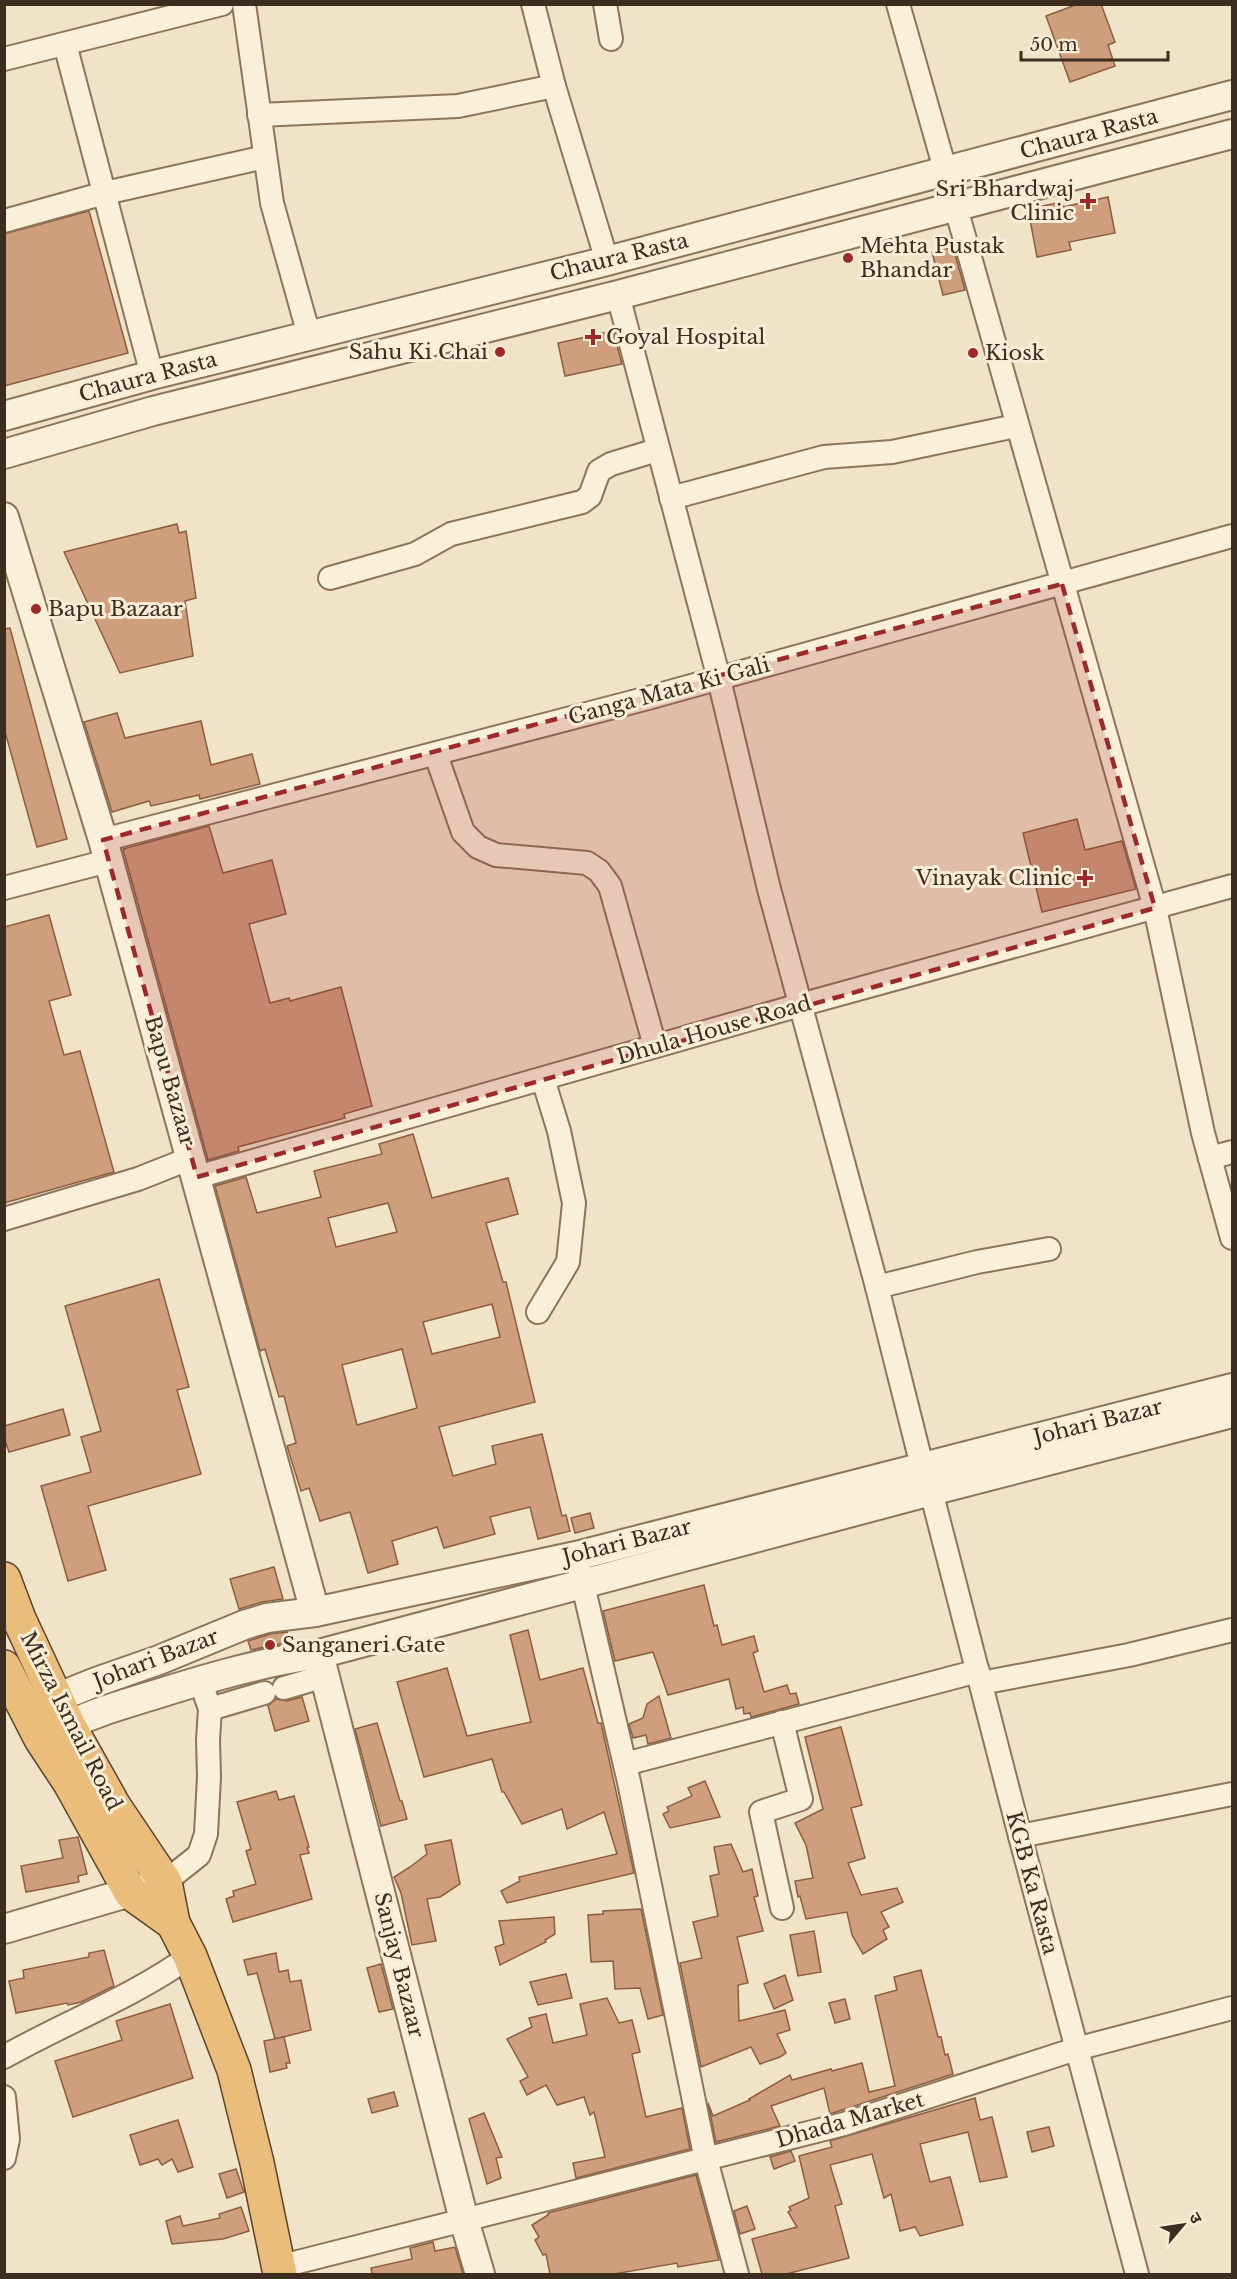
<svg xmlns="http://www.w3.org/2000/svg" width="1237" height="2279" viewBox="0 0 1237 2279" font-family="'Libre Baskerville','Noto Sans Devanagari',serif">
<rect width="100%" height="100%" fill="#f0e3c7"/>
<g fill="#cf9e7c" stroke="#8c5e40" stroke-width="1.5" fill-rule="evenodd">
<path d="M1078 4H1101L1115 42 1108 45 1115 66 1070 82 1046 16Z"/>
<path d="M1108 197 1115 233 1069 242 1071 250 1037 257 1028 209 1062 202 1063 207Z"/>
<path d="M89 211 128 353 4 386V234Z"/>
<path d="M953 247 965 290 943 295 932 252Z"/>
<path d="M613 331 622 364 565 376 558 343Z"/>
<path d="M177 524 179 533 186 531 196 598 185 601 193 656 120 673 64 552Z"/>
<path d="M10 628 67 839 37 847 4 728V629Z"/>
<path d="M117 713 125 738 201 721 211 765 252 754 260 784 200 799 199 795 151 806 149 801 112 812 84 722Z"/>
<path d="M1077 819 1085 850 1122 841 1136 889 1042 912 1023 833Z"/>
<path d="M209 826 223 873 272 860 286 914 249 924 270 1003 289 998 290 1001 341 987 372 1106 344 1114 345 1118 238 1147 239 1151 208 1160 123 849Z"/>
<path d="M49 915 71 995 49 1001 64 1055 80 1051 114 1172 4 1203V927Z"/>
<path d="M413 1134 432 1198 508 1178 518 1214 486 1223 503 1282H506L535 1402 439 1427 453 1476 496 1464 492 1446 542 1434 562 1516 566 1515 570 1531 538 1539 530 1507 490 1517 495 1534 444 1548 437 1527 392 1541 398 1564 368 1573 350 1512 320 1521 309 1488 301 1491 287 1446 296 1443 284 1396 279 1397 265 1349 260 1351 215 1186 246 1177 257 1213 321 1197 314 1171 382 1154 379 1144ZM388 1203 397 1232 336 1247 328 1218ZM492 1304 500 1337 432 1354 423 1322ZM402 1349 417 1408 357 1425 342 1365Z"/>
<path d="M159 1279 189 1387 177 1390 201 1474 88 1506 106 1570 68 1581 41 1486 91 1472 81 1437 101 1431 65 1306Z"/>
<path d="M63 1409 70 1435 9 1452 4 1437V1426Z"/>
<path d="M590 1513 594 1528 575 1533 571 1518Z"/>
<path d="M274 1567 283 1599 262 1602 239 1609 230 1579Z"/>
<path d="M704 1585 714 1626 717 1625 722 1645 754 1636 758 1651 753 1653 764 1692 787 1685 790 1694 796 1693 799 1704 751 1717 750 1713 744 1714 743 1707 736 1709 729 1679 668 1695 653 1652 615 1661 603 1611Z"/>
<path d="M528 1630 540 1680 583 1668 598 1723H601L634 1873 507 1903 501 1891 520 1881 519 1877 617 1854 604 1812 567 1829 562 1809 522 1824 504 1792H502L492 1759 424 1777 397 1682 447 1668 467 1736 531 1722 510 1635Z"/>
<path d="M287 1632 290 1642 251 1650 248 1641 270 1634Z"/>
<path d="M659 1696 671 1738 648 1744 646 1735 633 1738 629 1724 643 1718 647 1704Z"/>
<path d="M302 1697 309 1721 275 1731 268 1706 276 1699 287 1701Z"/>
<path d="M377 1723 400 1801H402L407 1819 381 1826 355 1729Z"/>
<path d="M841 1727 862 1805 851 1808 865 1858 848 1863 861 1895 897 1888 903 1902 881 1912 889 1927 883 1930 887 1939 863 1954 852 1935 847 1912 806 1919 800 1896 798 1897 795 1881 813 1878 806 1845 795 1823 823 1809 805 1737Z"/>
<path d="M705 1781 720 1817 670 1828 663 1814 669 1811 667 1807 692 1796 688 1788Z"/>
<path d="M276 1791 279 1800 294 1796 309 1847H307L309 1853 300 1855 312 1899 233 1922 226 1899 234 1896 233 1891 256 1884 246 1851 251 1849 237 1802Z"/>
<path d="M78 1837 87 1874 78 1876 79 1882 26 1892 21 1866 63 1858 59 1840Z"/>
<path d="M451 1840 460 1884 440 1897 427 1899 436 1941 412 1945 401 1893 394 1877 410 1867 427 1854 425 1845Z"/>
<path d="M731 1844 743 1872 752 1869 758 1896 754 1897 763 1931 737 1937 748 1983 738 1985 739 2021 785 2010 790 2030 777 2034 786 2053 780 2057 760 2064 751 2047 701 2067 680 1963 702 1958 693 1922 718 1916 710 1876 719 1874 714 1847Z"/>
<path d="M641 1909 663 2015 648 2019 640 1988 615 1989 613 1961 591 1962 588 1915 603 1914V1911Z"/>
<path d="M554 1917 555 1934 545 1940 546 1942 500 1965 495 1947 504 1944 499 1921Z"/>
<path d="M814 1931 821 1972 798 1976 790 1935Z"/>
<path d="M104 1950 114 1986 81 2002 68 2005 67 2003 16 2013 9 1981 24 1978 23 1970 89 1957V1953Z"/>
<path d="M276 1953 279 1972 288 1970 290 1982 301 1980 311 2030 275 2039 257 1973 248 1975 244 1960Z"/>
<path d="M381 1964 393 2009 379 2012 367 1968Z"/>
<path d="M921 1970 938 2037H941L945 2055 948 2054 953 2074 830 2114 824 2088 771 2106 780 2126 716 2142 708 2103 713 2116 750 2100 749 2099 790 2075 792 2080 831 2069 832 2071 862 2063 869 2092 895 2086 875 1996 897 1990 894 1977Z"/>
<path d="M566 1974 572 1998 538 2005 530 1982Z"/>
<path d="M785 1975 793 2000 774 2009 764 1984Z"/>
<path d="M607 1998 619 2023 632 2020 640 2052 632 2054 646 2117 682 2108 690 2149 576 2178 573 2163 605 2157 594 2112 590 2115 584 2097 557 2105 546 2085 527 2095 520 2081 528 2077 507 2039 532 2027 529 2018 546 2014 553 2043 587 2035 580 2004Z"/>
<path d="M845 1999 850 2019 835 2023 829 2003Z"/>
<path d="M170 2004 193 2078 73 2117 55 2061 122 2040 116 2021Z"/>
<path d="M284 2037 290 2063H286L287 2068 270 2072 264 2041Z"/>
<path d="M394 2092 398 2106 372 2113 368 2099Z"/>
<path d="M975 2098 980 2120 992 2117 1007 2177 980 2182 968 2132 920 2144 930 2182 950 2177 963 2225 920 2236 915 2227 900 2231 891 2194 884 2198 872 2154 830 2165 842 2204 835 2206 849 2258 786 2274H762L752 2239 797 2227 788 2212 791 2210 789 2207 809 2198 799 2156 832 2147 830 2141Z"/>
<path d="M484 2113 502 2157 496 2158 501 2178 487 2184 469 2119Z"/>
<path d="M178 2120 193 2167 178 2172 172 2159 162 2165 158 2159 140 2165 130 2135Z"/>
<path d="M1049 2127 1054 2146 1032 2152 1027 2132Z"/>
<path d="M791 2151 795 2161 774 2169 770 2157Z"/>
<path d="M236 2169 244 2192 227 2198 219 2174Z"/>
<path d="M696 2175 719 2260 678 2267 677 2263 614 2274H550L546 2254 543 2255 535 2240 539 2237 532 2225 548 2215V2213Z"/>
<path d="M747 2206 755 2229 740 2234 734 2211Z"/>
<path d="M241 2207 249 2231 223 2239 172 2244 166 2221 180 2216 183 2226 220 2218 219 2214Z"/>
<path d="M433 2242 435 2251 455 2247 463 2274H372L371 2268 412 2259 410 2248Z"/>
</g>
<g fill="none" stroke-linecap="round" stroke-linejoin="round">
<g stroke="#8c755b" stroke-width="26">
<g id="minor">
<path d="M244 4 272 203 309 335"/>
<path d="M533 4 554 86 607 261"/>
<path d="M605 4 611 39"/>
<path d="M898 4 1155 908 1203 1133 1232 1238"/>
<path d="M65 44 152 375"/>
<path d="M4 59 222 4"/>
<path d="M259 115 458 106 554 86"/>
<path d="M4 221 105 193 265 157"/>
<path d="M618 295 719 679 769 889 877 1287 922 1466"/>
<path d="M671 498 824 457 892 452 1016 426"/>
<path d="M330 578 415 554 451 534 582 502 590 496 599 471 611 464 657 450"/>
<path d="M436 755 463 832 478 847 496 855 587 863 599 871 610 886 655 1046"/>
<path d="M103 840 648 698 1232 536"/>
<path d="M4 888 108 861"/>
<path d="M1210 1158 1232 1152"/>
<path d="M197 1177 800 1005 1232 886"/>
<path d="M4 1219 138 1179 191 1158"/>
<path d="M877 1287 977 1262 1049 1249"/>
<path d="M538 1312 568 1262 574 1203 559 1131 543 1079"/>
<path d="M931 1491 1020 1836 1137 2274"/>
<path d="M579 1568 629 1782 706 2160 737 2274"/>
<path d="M981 1683 1129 1655 1232 1630"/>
<path d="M284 1688 325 1676"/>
<path d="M210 1709 264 1693"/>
<path d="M625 1764 978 1671"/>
<path d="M1020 1836 1232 1794"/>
<path d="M165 1882 199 1855 206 1834 209 1777 208 1740 210 1709 200 1680"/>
<path d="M782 1908 761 1812 801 1799 782 1722"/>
<path d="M4 2057C66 2022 133 1997 190 1956"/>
<path d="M4 2097 8 2139 4 2158"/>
<path d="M278 2267 844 2124 1076 2049 1232 2008"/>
</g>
</g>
<g stroke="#8c755b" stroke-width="32">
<g id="tertiary">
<path d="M4 416 152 375 607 261 1232 95"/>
<path d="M4 454 153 411 618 295 1232 134"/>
<path d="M4 517 103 840 315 1612"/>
<path d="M319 1654 464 2220 480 2274"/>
<path d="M37 1708 56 1698 96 1682 159 1660 244 1625 267 1618 315 1612 576 1556 1232 1388"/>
<path d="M49 1735C83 1716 120 1705 157 1694 211 1677 263 1662 319 1654L931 1491 1232 1413"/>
<path d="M4 1929 151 1886"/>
</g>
</g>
<g stroke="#5a432f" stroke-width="36">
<g id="trunk">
<path d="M4 1579 19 1619 68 1724 114 1806 165 1882 173 1923 190 1956 234 2070 257 2163 280 2274"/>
<path d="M4 1667 41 1739 70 1783 131 1893 173 1923"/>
</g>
</g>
<use href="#minor" stroke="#faf0da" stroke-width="22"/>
<use href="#tertiary" stroke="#faf0da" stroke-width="28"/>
<use href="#trunk" stroke="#eabe7a" stroke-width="33"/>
</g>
<path fill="#9d2a2b" fill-opacity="0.2" stroke="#9d2a2b" stroke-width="4.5" stroke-dasharray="12 8" stroke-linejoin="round" d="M1062 584 1155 908 197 1177 103 840Z"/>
<g fill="#9d2a2b" stroke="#f7edd7" stroke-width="2">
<path d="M1085 192h6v6h6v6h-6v6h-6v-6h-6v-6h6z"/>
<circle cx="848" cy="258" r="6"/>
<path d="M590 328h6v6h6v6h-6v6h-6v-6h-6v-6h6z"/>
<circle cx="500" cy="352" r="6"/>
<circle cx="973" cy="353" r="6"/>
<circle cx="36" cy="609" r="6"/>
<path d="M1082 869h6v6h6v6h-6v6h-6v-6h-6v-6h6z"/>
<circle cx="270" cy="1645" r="6"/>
</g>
<g text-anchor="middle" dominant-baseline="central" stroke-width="6" stroke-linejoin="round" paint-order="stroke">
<g font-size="21" fill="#3c2d1f" stroke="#f7edd7">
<text transform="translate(1089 134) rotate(-15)">Chaura Rasta</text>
<text transform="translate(619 257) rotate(-14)">Chaura Rasta</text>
<text transform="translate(148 377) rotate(-15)">Chaura Rasta</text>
<text transform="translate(669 691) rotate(-15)">Ganga Mata Ki Gali</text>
<text transform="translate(714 1030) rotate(-16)">Dhula House Road</text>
<text transform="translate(170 1081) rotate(74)">Bapu Bazaar</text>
<text transform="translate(1098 1422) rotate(-14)">Johari Bazar</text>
<text transform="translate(627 1542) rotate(-14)">Johari Bazar</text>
<text transform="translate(156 1659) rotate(-21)">Johari Bazar</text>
<text transform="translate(71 1721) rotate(63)">Mirza Ismail Road</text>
<text transform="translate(1032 1883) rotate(75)">KGB Ka Rasta</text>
<text transform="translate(399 1965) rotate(76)">Sanjay Bazaar</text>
<text transform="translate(850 2120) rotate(-16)">Dhada Market</text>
</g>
<g font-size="21" fill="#3c2d1f" stroke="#f7edd7" text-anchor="start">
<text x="1074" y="189" text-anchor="end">Sri Bhardwaj<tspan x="1074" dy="24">Clinic</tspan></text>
<text x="860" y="246">Mehta Pustak<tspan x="860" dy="24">Bhandar</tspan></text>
<text x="606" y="337">Goyal Hospital</text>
<text x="488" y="352" text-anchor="end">Sahu Ki Chai</text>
<text x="985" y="353">Kiosk</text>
<text x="48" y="609">Bapu Bazaar</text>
<text x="1072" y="878" text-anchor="end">Vinayak Clinic</text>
<text x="282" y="1645">Sanganeri Gate</text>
</g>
</g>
<rect width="1237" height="2279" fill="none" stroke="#3c2d1f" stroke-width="12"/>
<g transform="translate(1183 2225) rotate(61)" stroke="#f7edd7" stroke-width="4.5" paint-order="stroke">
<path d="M0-4.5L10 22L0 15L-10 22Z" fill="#3c2d1f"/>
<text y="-9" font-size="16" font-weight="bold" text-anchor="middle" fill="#3c2d1f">उ</text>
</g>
<path d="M1021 51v9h147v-9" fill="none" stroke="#3c2d1f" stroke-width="3"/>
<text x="1030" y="51" font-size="18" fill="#3c2d1f" stroke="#f7edd7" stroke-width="4.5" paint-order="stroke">50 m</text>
</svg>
